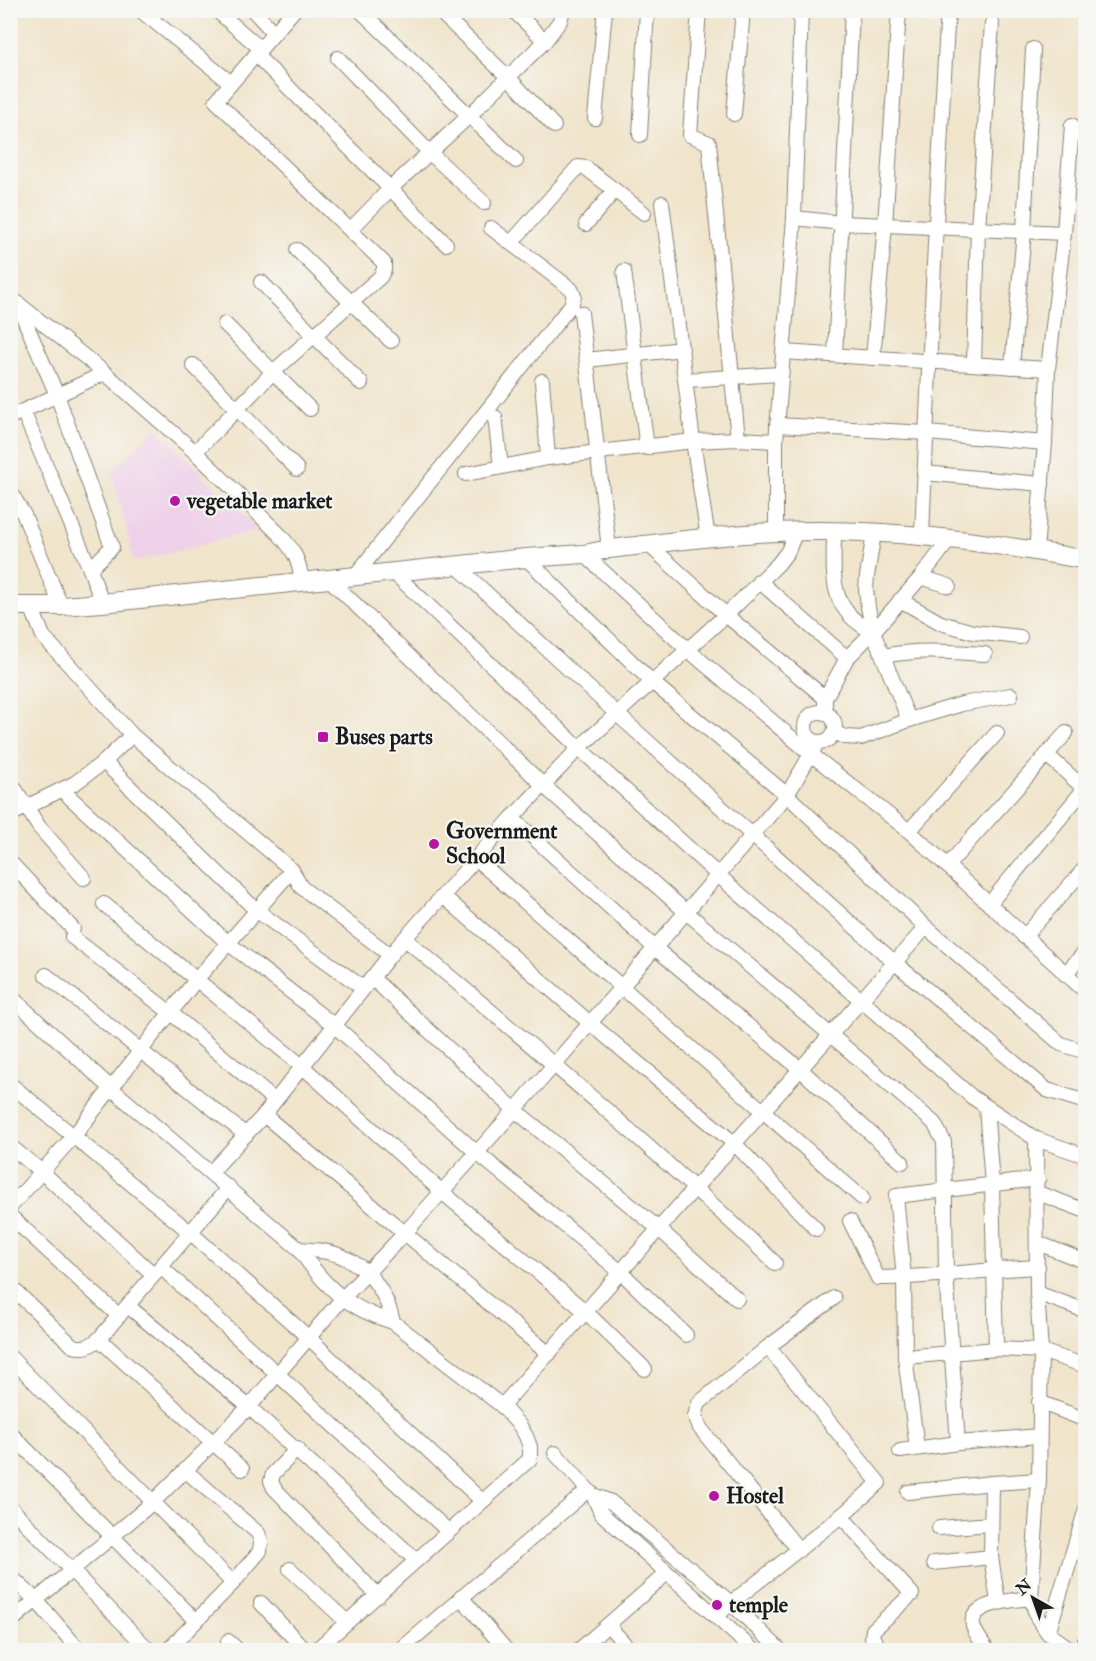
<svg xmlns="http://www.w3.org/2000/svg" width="1096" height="1661" viewBox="0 0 1096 1661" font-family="'IM FELL Double Pica',serif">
<rect width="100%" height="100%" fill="#f6f6f2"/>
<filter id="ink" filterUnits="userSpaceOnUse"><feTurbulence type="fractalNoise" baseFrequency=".0167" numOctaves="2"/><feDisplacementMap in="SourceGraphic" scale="12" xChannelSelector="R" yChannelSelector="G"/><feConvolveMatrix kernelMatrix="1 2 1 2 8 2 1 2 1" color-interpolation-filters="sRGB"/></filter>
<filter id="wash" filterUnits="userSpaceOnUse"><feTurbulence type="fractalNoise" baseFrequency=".008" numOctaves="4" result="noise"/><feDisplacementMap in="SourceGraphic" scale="24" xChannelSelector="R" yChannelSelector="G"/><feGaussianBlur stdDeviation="1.35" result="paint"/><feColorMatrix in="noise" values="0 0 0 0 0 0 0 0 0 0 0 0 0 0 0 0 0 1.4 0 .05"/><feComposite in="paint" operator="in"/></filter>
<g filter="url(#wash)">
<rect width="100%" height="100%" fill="#f0e4cb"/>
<path fill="#eed0e8" d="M156 428 259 530 134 562 112 472Z"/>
</g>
<g filter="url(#ink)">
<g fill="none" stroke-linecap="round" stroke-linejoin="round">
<g stroke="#868074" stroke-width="16">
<g id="street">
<path d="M140 10 231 83"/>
<path d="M216 10 261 49"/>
<path d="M253 10 274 33"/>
<path d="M294 10 216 101 350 230"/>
<path d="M360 10 516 161"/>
<path d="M438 10 509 78 554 126"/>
<path d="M513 10 545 41"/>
<path d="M699 10 690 135 709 143 738 439"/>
<path d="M256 55 446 244"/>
<path d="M338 58 429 152 484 203"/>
<path d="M734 114 743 10"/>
<path d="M595 118 605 10"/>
<path d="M640 135 647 10"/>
<path d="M662 203 693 441 708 538"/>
<path d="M794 218 842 223 1064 233"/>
<path d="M586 224 615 190"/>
<path d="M511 243 578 167 586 168 644 213"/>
<path d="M297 250 391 341"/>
<path d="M624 271 647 448"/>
<path d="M261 282 361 383"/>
<path d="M10 297 105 373 195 452 280 535C295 552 299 560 302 582"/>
<path d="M17 303 57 395 112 547 90 569"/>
<path d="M581 313 609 549"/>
<path d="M225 324 310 409"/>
<path d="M783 352 1048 369"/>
<path d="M835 355 852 10"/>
<path d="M873 358 885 225 899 10"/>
<path d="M587 360 682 349"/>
<path d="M974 363 978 229 992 23"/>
<path d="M193 365 297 469"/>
<path d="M1012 367 1024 231 1033 49"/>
<path d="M686 380 780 374"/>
<path d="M542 381 548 458"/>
<path d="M23 411 90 569 102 603"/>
<path d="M10 417 105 373"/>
<path d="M495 417 501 467"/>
<path d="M777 425 927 433 1045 443"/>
<path d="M195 452 273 372 380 277 384 270V263L350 230 391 188 470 115 545 41 560 21 563 10"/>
<path d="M924 473 1042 484"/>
<path d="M466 474 548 458 693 441 738 439 776 441"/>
<path d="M10 491 24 515 61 606"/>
<path d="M834 531C834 576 827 609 873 632"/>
<path d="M776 532V441L794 218 801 10"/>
<path d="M874 533 867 576 866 589 868 607 873 632 909 720"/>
<path d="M922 536C929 361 937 186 948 10"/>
<path d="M648 544 726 615 825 698"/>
<path d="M1036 551 1045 443 1048 369 1064 233 1072 125"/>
<path d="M584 554 687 649 812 755 909 831 1086 992"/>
<path d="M526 558 652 682 787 795 926 927 1061 1044 1086 1052"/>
<path d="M457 566 617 714 894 962 1047 1090 1086 1102"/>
<path d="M394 573 579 748 718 875 972 1097 1036 1139 1086 1156"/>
<path d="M354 577 571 305 574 296 571 289 491 228"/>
<path d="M921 577 949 586"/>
<path d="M330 580 544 786 685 911 934 1123 944 1142 946 1273 958 1443"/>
<path d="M759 581 847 658"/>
<path d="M900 600 941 623 973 632 1020 637"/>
<path d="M31 606 43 636 132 735 292 870 301 887 390 955"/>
<path d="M884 656C918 649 951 652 985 654"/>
<circle cx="820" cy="727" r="15"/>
<path d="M825 713V698L847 658 873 632 921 577 950 539"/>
<path d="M834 732 845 737 861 738 909 720 962 704 1011 695"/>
<path d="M1047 755 1086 790"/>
<path d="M104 762 256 910 363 988"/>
<path d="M10 781 39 827 84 878"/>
<path d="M62 790 228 943 335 1026 476 1152 622 1273 686 1335"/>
<path d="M10 815 75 783 104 762 132 735"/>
<path d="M512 818 655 948 800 1069 902 1162"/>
<path d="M909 831 997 733"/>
<path d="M476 859 862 1198"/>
<path d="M10 862 73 929"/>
<path d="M947 866 1066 733"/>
<path d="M443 896 590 1023 735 1144 816 1229"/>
<path d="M104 904 302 1066 442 1192 586 1312 645 1369"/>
<path d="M989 904 1086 787"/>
<path d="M72 937 171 1013 274 1100"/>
<path d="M1024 937 1086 867"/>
<path d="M405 939C531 1045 657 1150 775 1263"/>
<path d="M1065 974 1086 951"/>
<path d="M46 975 246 1135"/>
<path d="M372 978 515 1110 659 1229 737 1299"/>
<path d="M10 996 111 1088 299 1249C324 1286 348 1309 393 1322 386 1292 370 1268 341 1256 328 1250 312 1250 299 1249"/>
<path d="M10 1084 191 1233 309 1338 482 1501"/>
<path d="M986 1107 992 1184 996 1349"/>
<path d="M264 1115 549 1354"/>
<path d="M1036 1139 1037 1293 1041 1351 1039 1480 1031 1598 1037 1617 1048 1633 1072 1650"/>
<path d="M10 1146 42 1172 154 1275"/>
<path d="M211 1172 264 1115 390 955 512 818 579 748 726 615 778 564 788 551 796 531"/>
<path d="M1038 1193 1086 1211"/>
<path d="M10 1207 73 1137 196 980 292 870"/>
<path d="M10 1216 119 1316"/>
<path d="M850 1221 878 1278C932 1278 985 1269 1038 1267"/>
<path d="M1038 1243 1086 1262"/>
<path d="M161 1267 448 1531"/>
<path d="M10 1286 73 1346C85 1349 90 1346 99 1339L229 1187"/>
<path d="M1037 1293 1086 1311"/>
<path d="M128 1306 249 1407 416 1560"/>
<path d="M99 1339 242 1469"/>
<path d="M10 1357 233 1583"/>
<path d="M905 1357 904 1278 896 1196 1038 1179"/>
<path d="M1039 1402 1086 1420"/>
<path d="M502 1406 926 927"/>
<path d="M10 1433 196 1621"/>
<path d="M917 1448 905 1357 996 1349 1041 1351 1086 1366"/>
<path d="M297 1449 273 1474 271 1481 274 1488 378 1596"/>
<path d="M900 1451 958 1443 1039 1436"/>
<path d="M555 1453 588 1490"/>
<path d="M992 1483 991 1557 998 1602"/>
<path d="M908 1492 992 1483 1039 1480"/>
<path d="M593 1495 601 1513 753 1650"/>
<path d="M10 1507 149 1650"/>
<path d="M841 1516 912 1594 873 1630 872 1637 881 1650"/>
<path d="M939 1528 991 1524"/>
<path d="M799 1550 700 1428 695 1416 699 1403 768 1347 834 1298"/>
<path d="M934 1563 991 1557"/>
<path d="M290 1569 347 1622"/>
<path d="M10 1576 36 1600 79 1650"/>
<path d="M461 1597 506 1650"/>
<path d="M261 1603 305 1650"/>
<path d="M716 1617 731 1603 841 1516 879 1483 768 1347"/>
<path d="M10 1622 152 1503 249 1407 342 1299 404 1234 515 1110 787 795 818 742"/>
<path d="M608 1625 630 1650"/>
<path d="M1048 1633 1086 1509"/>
<path d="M228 1641 238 1650"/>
<path d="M168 1650 233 1583 260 1551 261 1541 258 1533 186 1471"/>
<path d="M316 1650 530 1459V1447L526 1436 520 1426 502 1406 393 1322"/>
<path d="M400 1650 588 1490 593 1495 611 1502 731 1603 780 1650"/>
<path d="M579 1650 667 1573"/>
<path d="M987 1650C983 1643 975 1634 973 1626 968 1602 1016 1600 1031 1598"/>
<path d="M1081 1650 1086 1639"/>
</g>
</g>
<g stroke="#868074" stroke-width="20">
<path id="secondary" d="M10 606H61L102 603 526 558 584 554 609 549C664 543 721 534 777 532 880 527 984 541 1086 560"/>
</g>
<use href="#street" stroke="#fff" stroke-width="14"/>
<use href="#secondary" stroke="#fff" stroke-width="18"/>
</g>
</g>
<g fill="#b5179e" stroke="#f6f6f2" stroke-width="2">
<circle cx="175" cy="501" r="6"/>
<rect x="317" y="731" width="12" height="12" rx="3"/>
<circle cx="434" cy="844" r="6"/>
<circle cx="714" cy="1496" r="6"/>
<circle cx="717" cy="1605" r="6"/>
</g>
<g text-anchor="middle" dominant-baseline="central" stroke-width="4.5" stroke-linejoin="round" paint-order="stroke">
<g font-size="22" font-weight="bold" fill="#1c1c1c" stroke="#f6f6f2" text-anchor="start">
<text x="187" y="501">vegetable market</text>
<text x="335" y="737">Buses parts</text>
<text x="446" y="831">Government<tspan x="446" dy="25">School</tspan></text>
<text x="726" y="1496">Hostel</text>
<text x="729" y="1605">temple</text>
</g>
</g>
<rect width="1096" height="1661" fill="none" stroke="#f6f6f2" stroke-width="36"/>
<g transform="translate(1033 1598) rotate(320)" stroke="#f6f6f2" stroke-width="4.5" paint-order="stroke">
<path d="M0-4.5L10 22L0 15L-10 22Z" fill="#1c1c1c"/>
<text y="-9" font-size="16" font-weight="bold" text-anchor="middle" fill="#1c1c1c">N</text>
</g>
</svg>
